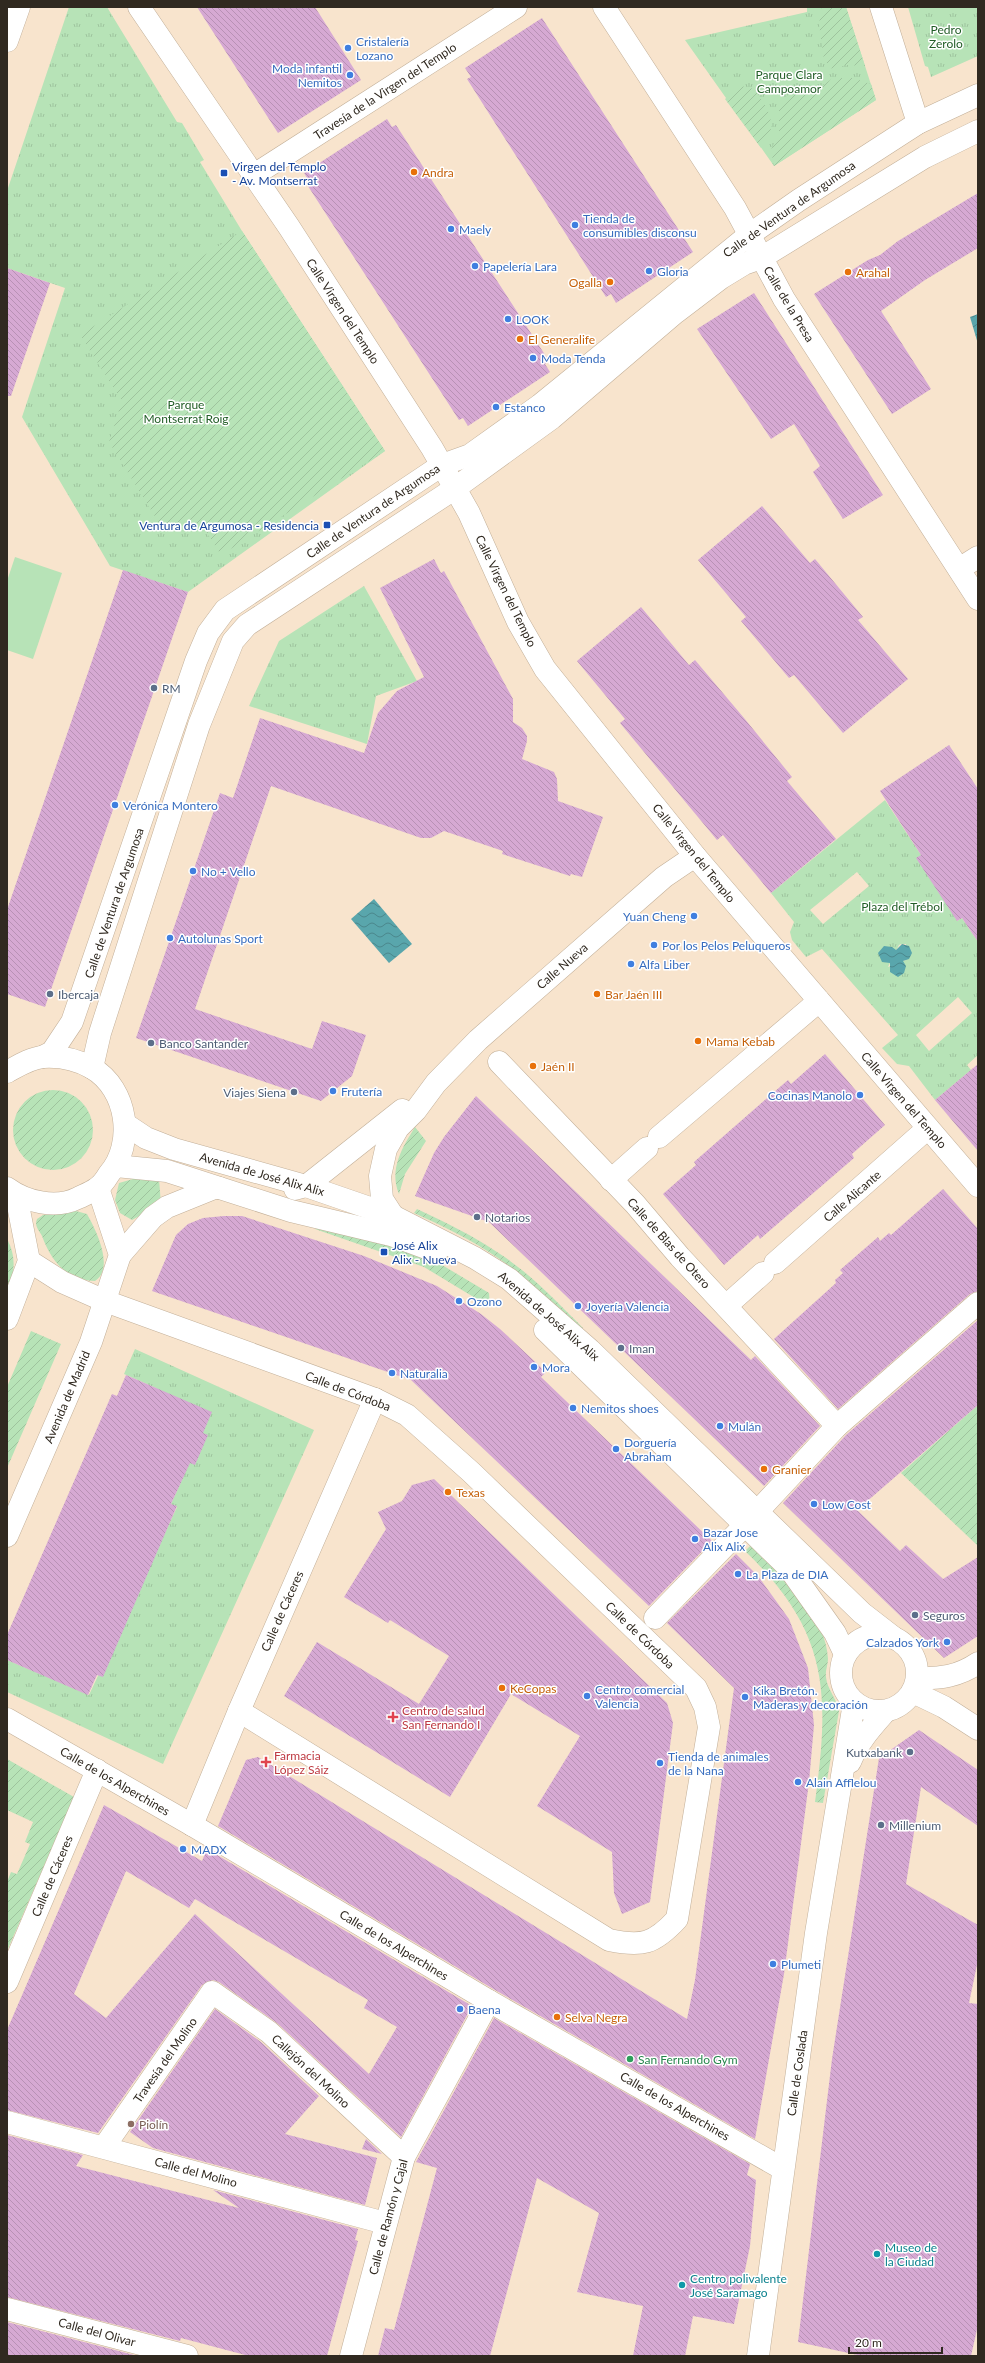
<svg xmlns="http://www.w3.org/2000/svg" width="985" height="2363" viewBox="0 0 985 2363" font-family="Lato,sans-serif">
<defs>
<pattern id="park-tufts" width="24" height="20" patternUnits="userSpaceOnUse"><rect width="24" height="20" fill="#b7e3b7"/><path d="M3 7l-1-3M5 7V3M7 7l1-3M15 17l-1-3M17 17v-4M19 17l1-3" fill="none" stroke="#9ec39d"/></pattern>
<pattern id="garden-furrows" width="10" height="10" patternUnits="userSpaceOnUse"><rect width="10" height="10" fill="#b7e3b7"/><path d="M-1 1l2-2M0 10L10 0M9 11l2-2" fill="none" stroke="#9ec39d"/></pattern>
<pattern id="water-waves" width="16" height="10" patternUnits="userSpaceOnUse"><rect width="16" height="10" fill="#59a6ac"/><path d="M0 5q4-4 8 0t8 0" fill="none" stroke="#4a878c"/></pattern>
<pattern id="building-back-hatch" width="6" height="6" patternUnits="userSpaceOnUse"><rect width="6" height="6" fill="#d6a9d3"/><path d="M-1 5l2 2M0 0l6 6M5-1l2 2" fill="none" stroke="#b891b5"/></pattern>
</defs>
<rect width="100%" height="100%" fill="#f8e4cd"/>
<path fill="#b7e3b7" d="M15 557 62 573 33 659 7 650V581Z"/>
<g fill="url(#park-tufts)" fill-rule="evenodd">
<path d="M69 7H107L177 122 182 123 204 160 200 162 242 231 385 451 188 592 110 566 22 417 65 288 7 268V191Z"/>
<path d="M807 7H846L876 100 774 166 685 40 807 12Z"/>
<path d="M908 7H978V56L931 77 928 67 925 66Z"/>
<path d="M364 586 417 681 376 696 367 744 249 706 279 641Z"/>
<path d="M885 800 921 855 957 921 962 918 978 942V1055L967 1065 971 1070 935 1100 909 1066 897 1064 882 1048 898 1035 822 949 806 957 792 940 790 932 794 922 771 893ZM857 872 869 886 823 924 810 910ZM901 944H906V960L888 967 899 945ZM958 997 972 1013 929 1051 916 1035Z"/>
<path d="M135 1349 314 1430 163 1764 7 1692V1660L33 1671 37 1662 59 1682 89 1695 177 1507 171 1504 203 1433 156 1388 124 1374Z"/>
</g>
<g fill="url(#garden-furrows)">
<path d="M822 7H846L865 66 845 65 833 70 824 60 819 24Z"/>
<path d="M833 78H853L871 84 876 100 774 166 771 150 779 133V103L790 93 815 91Z"/>
<path d="M741 86 754 89C769 108 780 128 761 148L725 99Z"/>
<path d="M242 231 385 451 221 555 205 530 159 523 109 442 122 401 80 335Z"/>
<circle cx="53" cy="1130" r="40"/>
<path d="M415 1127 426 1141 405 1174 399 1194C389 1169 402 1148 415 1127Z"/>
<path d="M133 1179H159L161 1204 132 1220 120 1213 115 1200 119 1183Z"/>
<path d="M417 1209C445 1222 474 1236 500 1254 531 1274 557 1302 583 1328L579 1331C553 1306 528 1278 498 1258 472 1240 443 1226 414 1213Z"/>
<path d="M76 1211 87 1214C96 1230 115 1268 95 1281 66 1280 51 1261 42 1236 39 1230 34 1226 37 1219L43 1215Z"/>
<path d="M316 1227 363 1237 437 1262 489 1293 490 1307 424 1267 315 1229Z"/>
<path d="M7 1239C16 1255 15 1271 9 1288L7 1287Z"/>
<path d="M31 1331 61 1344 7 1468V1387Z"/>
<path d="M978 1405V1546L901 1473Z"/>
<path d="M751 1545C780 1575 826 1614 828 1659 828 1665 825 1671 826 1677 827 1689 837 1699 839 1711L823 1803 815 1802C830 1692 829 1632 745 1551Z"/>
<path d="M7 1759 74 1797 7 1951V1882L11 1872 17 1874 30 1844 25 1842 33 1822 7 1810Z"/>
</g>
<g fill="url(#water-waves)">
<path d="M978 314V344L970 317Z"/>
<path d="M374 899 412 944 389 963 351 919Z"/>
<path d="M902 944 909 946 912 953 909 959 903 961 906 966 904 973 898 977 890 972V963L882 962 878 953 884 946 892 947 896 950Z"/>
</g>
<g fill="url(#building-back-hatch)" fill-rule="evenodd">
<path d="M197 7H315L361 80 278 133Z"/>
<path d="M542 18 693 252 616 303 611 294 606 297 467 79 471 77 465 68Z"/>
<path d="M387 119 392 127 396 125 549 361 545 364 550 372 468 426 463 418 459 420 306 183 309 181 304 173Z"/>
<path d="M978 193V248L925 280 881 311 931 389 892 414 814 294 868 260 880 255 898 241Z"/>
<path d="M7 268 50 283 11 396H7Z"/>
<path d="M754 293 883 495 843 519 813 472 820 466 794 424 771 439 697 329Z"/>
<path d="M762 506 810 563 815 559 863 617 858 620 908 679 843 733 794 675 789 678 741 621 746 617 698 560Z"/>
<path d="M434 559 441 573 444 571 513 699V722L522 728 527 736V741L522 759 554 772 557 779 558 801 603 817 582 877 571 874 570 876 502 854 503 851 444 831 431 838H421L271 786 195 1009 312 1049 322 1021 366 1035 352 1076 321 1101 136 1038 220 793 233 798 260 718 364 753 378 713 397 691 424 677 380 588Z"/>
<path d="M123 570 188 592 45 1007 7 994V910Z"/>
<path d="M641 607 689 665 695 660 744 718 792 777 787 781 836 839 771 893 723 835 717 840 620 723 625 719 577 661Z"/>
<path d="M949 745 978 789V942L962 918 957 921 916 858 921 855 880 791Z"/>
<path d="M825 1054 885 1125 852 1154 854 1158 760 1239 758 1235 724 1265 663 1194 696 1165 694 1162 750 1113 788 1080 791 1084Z"/>
<path d="M978 1064V1151L935 1100Z"/>
<path d="M476 1096 751 1360 755 1356 820 1426 764 1486 489 1222 415 1196 434 1153 444 1137Z"/>
<path d="M943 1189 978 1229V1291L970 1294 838 1409 774 1339 836 1283 835 1280 843 1273 840 1270 878 1237 880 1241 889 1233 891 1235Z"/>
<path d="M224 1216H242L364 1256 437 1286 481 1314 500 1329 546 1372 541 1377 712 1541 649 1606 411 1380 152 1291 176 1235 188 1224 203 1218Z"/>
<path d="M978 1320V1405L857 1510 900 1551 906 1545 943 1579 978 1557V1636L944 1658 783 1503 846 1435Z"/>
<path d="M126 1375 212 1412 203 1433 208 1435 195 1465 190 1463 171 1504 177 1506 103 1677 97 1675 88 1695 7 1660V1635L112 1394 117 1396Z"/>
<path d="M434 1479 667 1703 673 1723 650 1902 622 1914 614 1893 612 1852 537 1806 580 1736 511 1694 450 1797 284 1696 317 1642 419 1704 449 1656 390 1620 388 1623 344 1597 386 1529 378 1512 402 1501 412 1485Z"/>
<path d="M736 1554 758 1576 789 1619 808 1668 814 1725 809 1782 784 1974 755 2139 495 1990 218 1826 246 1760 258 1757 687 2019 695 1980 734 1688 667 1623Z"/>
<path d="M919 1730 978 1770V1826L921 1787 906 1884 978 1925V1960L969 2003 978 2004V2325L971 2356H862L798 2342 832 2059 879 1758Z"/>
<path d="M104 1805 202 1861 207 1849 472 2006 401 2137 277 2023 219 1982 213 1980 202 1985 98 2133 7 2110V2030ZM126 1871 189 1908 195 1899 368 2000 364 2008 397 2027 369 2074 195 1914 106 2018 74 1994Z"/>
<path d="M215 2009 261 2042 319 2096 285 2134 377 2158 365 2205 153 2148 130 2132Z"/>
<path d="M494 2018 750 2164 747 2175 756 2180 750 2246 734 2324 693 2316 685 2356H633L643 2306 577 2292 599 2213 537 2178 490 2356H378L385 2328 394 2330 437 2168 416 2162Z"/>
<path d="M7 2135 83 2155 76 2166 239 2208 213 2190 358 2229 355 2240 358 2241 327 2356H249L181 2338 180 2341 7 2297Z"/>
<path d="M366 2139 382 2154 362 2149Z"/>
<path d="M7 2322 138 2356H7Z"/>
</g>
<g fill="none" stroke-linecap="round" stroke-linejoin="round">
<g stroke="#c2af98" stroke-width="23">
<g id="street">
<path d="M139 7 289 227 432 448 469 513 518 622 545 669 695 856 978 1186"/>
<path d="M604 7 735 208 784 299 978 599"/>
<path d="M881 7 918 123"/>
<path d="M7 41 19 7"/>
<path d="M254 175 516 7"/>
<path d="M959 569 978 557"/>
<path d="M42 1057 52 1052 72 1022 196 661 208 633 225 610 442 465 470 455 540 405 749 235 799 200 918 123 978 95"/>
<path d="M499 1062 635 1204 680 1257 837 1426"/>
<path d="M92 1068 100 1033 199 725 233 641 247 625 454 489 552 418 675 313 721 278 744 264 761 258 925 157 978 131"/>
<path d="M7 1072C18 1066 30 1058 43 1057 60 1056 78 1060 92 1068 128 1089 135 1144 109 1174 106 1179 102 1185 97 1188 92 1192 84 1195 78 1198 56 1209 26 1202 7 1188"/>
<path d="M125 1124 146 1138 174 1149 306 1186 393 1216 475 1258 509 1279 590 1350 862 1613 893 1637"/>
<path d="M659 1137 819 1001"/>
<path d="M116 1166 167 1171 291 1211 391 1235 437 1252"/>
<path d="M611 1180 647 1148"/>
<path d="M295 1189 306 1186 402 1110"/>
<path d="M393 1216 382 1199 380 1176 386 1149 398 1128 416 1110 436 1083 478 1040 664 877 695 856"/>
<path d="M120 1255 153 1217 167 1207 214 1188H219"/>
<path d="M29 1261 62 1282 105 1301 375 1399 407 1415 471 1472 696 1688 705 1707 709 1727 677 1919C654 1944 642 1947 609 1940L239 1711"/>
<path d="M775 1263 928 1128"/>
<path d="M726 1306 763 1273"/>
<path d="M7 1319 29 1261 16 1195"/>
<path d="M545 1330 789 1568 835 1633 845 1654"/>
<path d="M757 1512 837 1426 978 1303"/>
<path d="M7 1536 91 1342 120 1255 98 1188"/>
<path d="M655 1618 745 1525"/>
<circle cx="879" cy="1673" r="38"/>
<path d="M918 1678C940 1679 959 1676 978 1663"/>
<path d="M913 1692 944 1707 978 1729"/>
<path d="M7 1719 192 1825 489 2001 783 2169"/>
<path d="M850 1762C858 1742 871 1728 885 1712"/>
<path d="M192 1825 239 1711 375 1399"/>
<path d="M7 1982 97 1770"/>
<path d="M7 2122 385 2223"/>
<path d="M104 2147 212 1992 269 2032 404 2157"/>
<path d="M7 2309 187 2356"/>
<path d="M351 2356 404 2157 489 2001"/>
<path d="M758 2356 816 1933 854 1703"/>
</g>
</g>
<use href="#street" stroke="#fff" stroke-width="22"/>
</g>
<g fill="#3f7fe0" stroke="#fff" stroke-width="1.5">
<circle cx="348" cy="48" r="4"/>
<circle cx="350" cy="75" r="4"/>
<circle cx="575" cy="225" r="4"/>
<circle cx="451" cy="229" r="4"/>
<circle cx="475" cy="266" r="4"/>
<circle cx="649" cy="271" r="4"/>
<circle cx="508" cy="319" r="4"/>
<circle cx="533" cy="358" r="4"/>
<circle cx="496" cy="407" r="4"/>
<circle cx="115" cy="805" r="4"/>
<circle cx="193" cy="871" r="4"/>
<circle cx="694" cy="916" r="4"/>
<circle cx="170" cy="938" r="4"/>
<circle cx="654" cy="945" r="4"/>
<circle cx="631" cy="964" r="4"/>
<circle cx="333" cy="1091" r="4"/>
<circle cx="860" cy="1095" r="4"/>
<circle cx="459" cy="1301" r="4"/>
<circle cx="578" cy="1306" r="4"/>
<circle cx="534" cy="1367" r="4"/>
<circle cx="392" cy="1373" r="4"/>
<circle cx="573" cy="1408" r="4"/>
<circle cx="720" cy="1426" r="4"/>
<circle cx="616" cy="1449" r="4"/>
<circle cx="814" cy="1504" r="4"/>
<circle cx="695" cy="1539" r="4"/>
<circle cx="738" cy="1574" r="4"/>
<circle cx="947" cy="1642" r="4"/>
<circle cx="587" cy="1696" r="4"/>
<circle cx="745" cy="1697" r="4"/>
<circle cx="660" cy="1763" r="4"/>
<circle cx="798" cy="1782" r="4"/>
<circle cx="183" cy="1849" r="4"/>
<circle cx="773" cy="1964" r="4"/>
<circle cx="460" cy="2009" r="4"/>
</g>
<g fill="#e8710a" stroke="#fff" stroke-width="1.5">
<circle cx="414" cy="172" r="4"/>
<circle cx="848" cy="272" r="4"/>
<circle cx="610" cy="282" r="4"/>
<circle cx="520" cy="339" r="4"/>
<circle cx="597" cy="994" r="4"/>
<circle cx="698" cy="1041" r="4"/>
<circle cx="533" cy="1066" r="4"/>
<circle cx="764" cy="1469" r="4"/>
<circle cx="448" cy="1492" r="4"/>
<circle cx="502" cy="1688" r="4"/>
<circle cx="557" cy="2017" r="4"/>
</g>
<g fill="#1a4fb4" stroke="#fff" stroke-width="1.5">
<rect x="220" y="169" width="8" height="8" rx="2"/>
<rect x="323" y="521" width="8" height="8" rx="2"/>
<rect x="380" y="1248" width="8" height="8" rx="2"/>
</g>
<g fill="#5c6f8a" stroke="#fff" stroke-width="1.5">
<circle cx="154" cy="688" r="4"/>
<circle cx="50" cy="994" r="4"/>
<circle cx="151" cy="1043" r="4"/>
<circle cx="294" cy="1092" r="4"/>
<circle cx="477" cy="1217" r="4"/>
<circle cx="621" cy="1348" r="4"/>
<circle cx="915" cy="1615" r="4"/>
<circle cx="910" cy="1752" r="4"/>
<circle cx="881" cy="1825" r="4"/>
</g>
<g fill="#e0444e" stroke="#fff" stroke-width="1.5">
<path d="M391 1711h4v4h4v4h-4v4h-4v-4h-4v-4h4z"/>
<path d="M264 1756h4v4h4v4h-4v4h-4v-4h-4v-4h4z"/>
</g>
<circle fill="#2e9e5b" stroke="#fff" stroke-width="1.5" cx="630" cy="2059" r="4"/>
<circle fill="#8d6e63" stroke="#fff" stroke-width="1.5" cx="131" cy="2124" r="4"/>
<g fill="#0f9aa8" stroke="#fff" stroke-width="1.5">
<circle cx="877" cy="2254" r="4"/>
<circle cx="682" cy="2285" r="4"/>
</g>
<g text-anchor="middle" dominant-baseline="central" stroke-width="3" stroke-linejoin="round" paint-order="stroke">
<g font-size="12" fill="#215d26" stroke="#fff">
<text x="946" y="29">Pedro<tspan x="946" dy="14">Zerolo</tspan></text>
<text x="789" y="74">Parque Clara<tspan x="789" dy="14">Campoamor</tspan></text>
<text x="186" y="404">Parque<tspan x="186" dy="14">Montserrat Roig</tspan></text>
<text x="902" y="906">Plaza del Trébol</text>
</g>
<g font-size="12" fill="#366cbe" stroke="#fff" text-anchor="start">
<text x="356" y="41">Cristalería<tspan x="356" dy="14">Lozano</tspan></text>
<text x="342" y="68" text-anchor="end">Moda infantil<tspan x="342" dy="14">Nemitos</tspan></text>
<text x="583" y="218">Tienda de<tspan x="583" dy="14">consumibles disconsu</tspan></text>
<text x="459" y="229">Maely</text>
<text x="483" y="266">Papelería Lara</text>
<text x="657" y="271">Gloria</text>
<text x="516" y="319">LOOK</text>
<text x="541" y="358">Moda Tenda</text>
<text x="504" y="407">Estanco</text>
<text x="123" y="805">Verónica Montero</text>
<text x="201" y="871">No + Vello</text>
<text x="686" y="916" text-anchor="end">Yuan Cheng</text>
<text x="178" y="938">Autolunas Sport</text>
<text x="662" y="945">Por los Pelos Peluqueros</text>
<text x="639" y="964">Alfa Liber</text>
<text x="341" y="1091">Frutería</text>
<text x="852" y="1095" text-anchor="end">Cocinas Manolo</text>
<text x="467" y="1301">Ozono</text>
<text x="586" y="1306">Joyería Valencia</text>
<text x="542" y="1367">Mora</text>
<text x="400" y="1373">Naturalia</text>
<text x="581" y="1408">Nemitos shoes</text>
<text x="728" y="1426">Mulán</text>
<text x="624" y="1442">Dorguería<tspan x="624" dy="14">Abraham</tspan></text>
<text x="822" y="1504">Low Cost</text>
<text x="703" y="1532">Bazar Jose<tspan x="703" dy="14">Alix Alix</tspan></text>
<text x="746" y="1574">La Plaza de DIA</text>
<text x="939" y="1642" text-anchor="end">Calzados York</text>
<text x="595" y="1689">Centro comercial<tspan x="595" dy="14">Valencia</tspan></text>
<text x="753" y="1690">Kika Bretón.<tspan x="753" dy="14">Maderas y decoración</tspan></text>
<text x="668" y="1756">Tienda de animales<tspan x="668" dy="14">de la Nana</tspan></text>
<text x="806" y="1782">Alain Afflelou</text>
<text x="191" y="1849">MADX</text>
<text x="781" y="1964">Plumeti</text>
<text x="468" y="2009">Baena</text>
</g>
<g font-size="12" fill="#302920" stroke="#fff">
<text transform="translate(385 91) rotate(-33)">Travesía de la Virgen del Templo</text>
<text transform="translate(789 209) rotate(-35)">Calle de Ventura de Argumosa</text>
<text transform="translate(789 304) rotate(59)">Calle de la Presa</text>
<text transform="translate(343 311) rotate(57)">Calle Virgen del Templo</text>
<text transform="translate(373 511) rotate(-34)">Calle de Ventura de Argumosa</text>
<text transform="translate(506 591) rotate(64)">Calle Virgen del Templo</text>
<text transform="translate(694 853) rotate(51)">Calle Virgen del Templo</text>
<text transform="translate(114 903) rotate(-71)">Calle de Ventura de Argumosa</text>
<text transform="translate(562 966) rotate(-41)">Calle Nueva</text>
<text transform="translate(904 1100) rotate(49)">Calle Virgen del Templo</text>
<text transform="translate(262 1174) rotate(16)">Avenida de José Alix Alix</text>
<text transform="translate(852 1196) rotate(-41)">Calle Alicante</text>
<text transform="translate(669 1243) rotate(48)">Calle de Blas de Otero</text>
<text transform="translate(549 1316) rotate(41)">Avenida de José Alix Alix</text>
<text transform="translate(348 1391) rotate(21)">Calle de Córdoba</text>
<text transform="translate(67 1397) rotate(-67)">Avenida de Madrid</text>
<text transform="translate(282 1611) rotate(-66)">Calle de Cáceres</text>
<text transform="translate(640 1635) rotate(44)">Calle de Córdoba</text>
<text transform="translate(115 1781) rotate(30)">Calle de los Alperchines</text>
<text transform="translate(52 1876) rotate(-67)">Calle de Cáceres</text>
<text transform="translate(394 1945) rotate(31)">Calle de los Alperchines</text>
<text transform="translate(165 2060) rotate(-55)">Travesía del Molino</text>
<text transform="translate(311 2071) rotate(43)">Callejón del Molino</text>
<text transform="translate(797 2073) rotate(-82)">Calle de Coslada</text>
<text transform="translate(675 2106) rotate(30)">Calle de los Alperchines</text>
<text transform="translate(196 2172) rotate(15)">Calle del Molino</text>
<text transform="translate(388 2217) rotate(-75)">Calle de Ramón y Cajal</text>
<text transform="translate(97 2332) rotate(15)">Calle del Olivar</text>
</g>
<g font-size="12" fill="#164399" stroke="#fff" text-anchor="start">
<text x="232" y="166">Virgen del Templo<tspan x="232" dy="14">- Av. Montserrat</tspan></text>
<text x="319" y="525" text-anchor="end">Ventura de Argumosa - Residencia</text>
<text x="392" y="1245">José Alix<tspan x="392" dy="14">Alix - Nueva</tspan></text>
</g>
<g font-size="12" fill="#c56008" stroke="#fff" text-anchor="start">
<text x="422" y="172">Andra</text>
<text x="856" y="272">Arahal</text>
<text x="602" y="282" text-anchor="end">Ogalla</text>
<text x="528" y="339">El Generalife</text>
<text x="605" y="994">Bar Jaén III</text>
<text x="706" y="1041">Mama Kebab</text>
<text x="541" y="1066">Jaén II</text>
<text x="772" y="1469">Granier</text>
<text x="456" y="1492">Texas</text>
<text x="510" y="1688">KeCopas</text>
<text x="565" y="2017">Selva Negra</text>
</g>
<g font-size="12" fill="#4e5e75" stroke="#fff" text-anchor="start">
<text x="162" y="688">RM</text>
<text x="58" y="994">Ibercaja</text>
<text x="159" y="1043">Banco Santander</text>
<text x="286" y="1092" text-anchor="end">Viajes Siena</text>
<text x="485" y="1217">Notarios</text>
<text x="629" y="1348">Iman</text>
<text x="923" y="1615">Seguros</text>
<text x="902" y="1752" text-anchor="end">Kutxabank</text>
<text x="889" y="1825">Millenium</text>
</g>
<g font-size="12" fill="#be3a42" stroke="#fff" text-anchor="start">
<text x="402" y="1710">Centro de salud<tspan x="402" dy="14">San Fernando I</tspan></text>
<text x="274" y="1755">Farmacia<tspan x="274" dy="14">López Sáiz</tspan></text>
</g>
<g font-size="12" fill="#27864d" stroke="#fff" text-anchor="start">
<text x="638" y="2059">San Fernando Gym</text>
</g>
<g font-size="12" fill="#785e54" stroke="#fff" text-anchor="start">
<text x="139" y="2124">Piolín</text>
</g>
<g font-size="12" fill="#0d838f" stroke="#fff" text-anchor="start">
<text x="885" y="2247">Museo de<tspan x="885" dy="14">la Ciudad</tspan></text>
<text x="690" y="2278">Centro polivalente<tspan x="690" dy="14">José Saramago</tspan></text>
</g>
</g>
<rect width="985" height="2363" fill="none" stroke="#302920" stroke-width="16"/>
<path d="M849 2347v6h93v-6" fill="none" stroke="#302920" stroke-width="2"/>
<text x="855" y="2347" font-size="12" fill="#302920" stroke="#ffffff" stroke-width="3" paint-order="stroke">20 m</text>
</svg>
